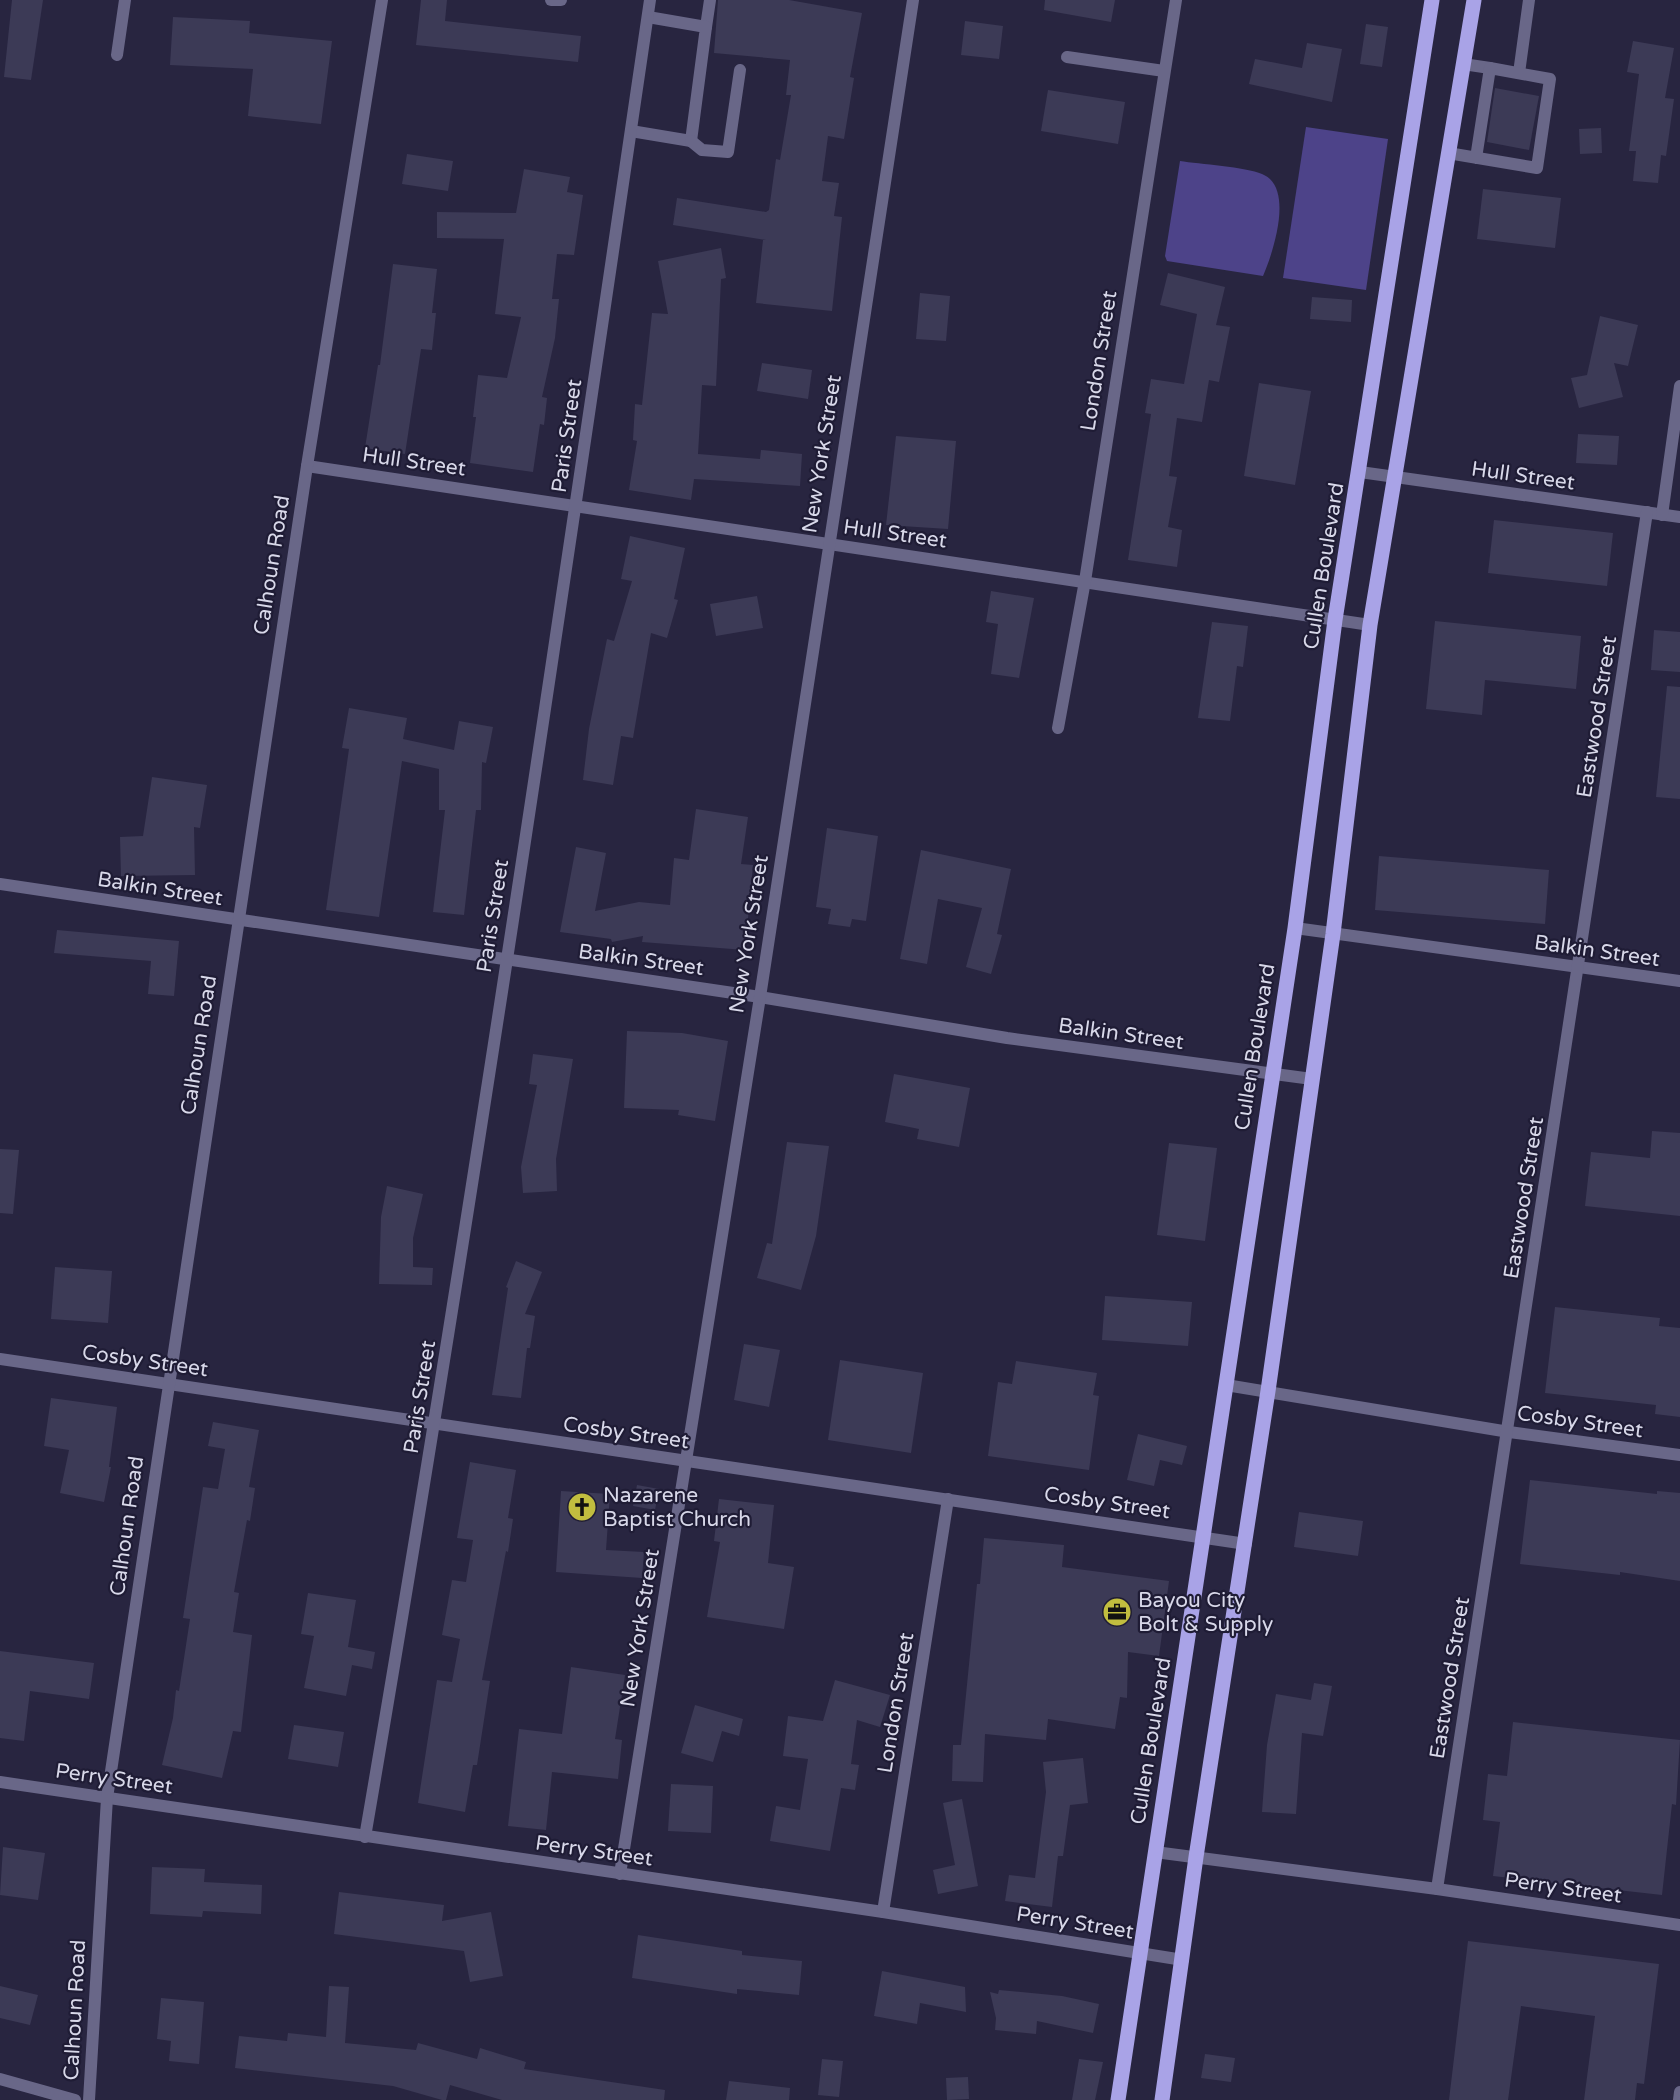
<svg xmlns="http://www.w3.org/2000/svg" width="1680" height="2100" viewBox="0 0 1680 2100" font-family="'Varela Round',sans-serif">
<rect width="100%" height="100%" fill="#282540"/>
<g fill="#4d4389">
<path d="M1306 127 1388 139 1366 290 1283 278Z"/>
<path d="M1180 161C1199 164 1246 167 1262 174 1295 187 1273 253 1263 276L1167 261 1165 256Z"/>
</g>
<g fill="#3c3a56">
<path d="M12 0H43L31 80 4 77Z"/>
<path d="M421 0H447L445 21 581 36 578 62 416 45Z"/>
<path d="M718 0H789L862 13 850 77 854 78 844 139 828 136 822 181 839 183 834 216 842 217 832 311 756 303 763 240H766L673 225 677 198 766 212 769 210 776 159 780 160 791 95H786L790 60 714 53Z"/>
<path d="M1045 0H1115L1111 22 1044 10Z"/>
<path d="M173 17 250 21 249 33 332 41 321 124 248 116 253 69 170 65Z"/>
<path d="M965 21 1003 26 999 59 961 55Z"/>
<path d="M1366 24 1388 27 1382 67 1360 64Z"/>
<path d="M1633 41 1674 48 1665 98 1674 99 1666 156 1661 155 1658 183 1633 181 1636 151H1629L1639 74 1627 72Z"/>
<path d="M1307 43 1342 49 1332 102 1249 84 1255 59 1302 68Z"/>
<path d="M1495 88 1539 96 1529 150 1487 142Z"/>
<path d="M1048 90 1125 102 1118 144 1041 131Z"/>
<path d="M1601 128 1602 153 1580 154 1579 129Z"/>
<path d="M407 154 453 161 448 191 402 184Z"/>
<path d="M524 169 570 177 567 192 583 195 574 255 557 254 552 299H559L555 338 542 397 547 398 544 425 540 424 533 472 470 463 476 417H473L478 375 507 378 521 317 495 314 504 239 437 238V212L516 213Z"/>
<path d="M1483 189 1561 198 1555 248 1477 239Z"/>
<path d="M721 248 726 278 721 279 716 386 702 385 698 454 760 459 761 450 802 454 800 486 694 479 691 500 629 490 637 441 633 440 635 404 642 405 652 313 668 314 658 261Z"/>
<path d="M393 264 437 269 432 313H436L432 350 421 349 405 454 365 448 378 365H380Z"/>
<path d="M1168 273 1225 287 1216 325 1230 327 1219 382 1209 380 1202 422 1177 418 1169 476 1177 477 1168 527 1182 530 1177 567 1128 560 1151 414 1145 413 1151 379 1184 384 1197 314 1160 305Z"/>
<path d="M920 293 950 296 946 341 916 339Z"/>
<path d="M1312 297 1352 300 1351 322 1310 319Z"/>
<path d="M1600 316 1638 325 1628 366 1614 363 1623 397 1579 408 1571 378 1587 375Z"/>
<path d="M762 363 812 370 808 399 757 391Z"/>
<path d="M1259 383 1311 391 1295 485 1244 476Z"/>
<path d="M1578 434 1619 436 1617 465 1576 463Z"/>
<path d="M896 436 956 441 948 529 886 525Z"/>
<path d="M1494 520 1613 533 1607 586 1488 573Z"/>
<path d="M630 536 685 548 674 599 678 600 667 638 651 633 633 738 621 736 613 785 583 780 589 729 607 639 614 641 632 581 621 579Z"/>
<path d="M991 591 1034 598 1019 678 991 674 998 624 986 622Z"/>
<path d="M757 596 763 628 716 636 710 604Z"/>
<path d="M1435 621 1581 636 1576 689 1485 680 1482 715 1426 709Z"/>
<path d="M1212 622 1248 626 1243 667 1237 666 1230 721 1198 718Z"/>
<path d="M1654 630 1680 632V672L1651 670Z"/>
<path d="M1667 686 1680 687V799L1656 797Z"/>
<path d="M349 708 407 718 403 739 454 750 459 721 493 727 486 763 482 762 481 810H476L464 915 433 912 445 810H439V769L402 761 379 917 326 910 349 749 342 748Z"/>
<path d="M152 777 207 785 200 828 194 827 195 875 121 876 120 837 143 836Z"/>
<path d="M696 809 748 817 741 864 753 865 745 950 642 942 643 936 612 942 611 939 560 932 576 847 606 853 595 911 639 902 670 905 674 858 689 860Z"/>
<path d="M827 828 878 836 866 921 852 919 850 927 828 924 831 909 816 907Z"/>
<path d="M921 850 1011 869 997 934 1002 935 991 974 966 967 982 908 938 899 927 964 900 959Z"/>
<path d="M1379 856 1549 870 1545 924 1375 910Z"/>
<path d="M57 930 179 941 174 996 148 994 151 961 54 953Z"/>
<path d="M627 1031 682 1033 728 1041 715 1121 678 1115 679 1110 624 1108Z"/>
<path d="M533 1054 573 1059 556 1159 557 1191 523 1193 521 1167 537 1085 529 1084Z"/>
<path d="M894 1074 970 1088 959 1147 917 1139 919 1129 885 1122Z"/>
<path d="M1652 1131 1680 1133V1216L1585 1206 1591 1152 1650 1158Z"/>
<path d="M787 1142 829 1146 816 1236 801 1290 757 1278 767 1243 772 1244Z"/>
<path d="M1169 1143 1217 1148 1205 1241 1157 1235Z"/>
<path d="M0 1149 19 1150 13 1214 0 1213Z"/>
<path d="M387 1186 423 1194 413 1238V1267L433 1268 432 1285 379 1284 381 1217Z"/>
<path d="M516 1261 542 1272 525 1314 535 1316 530 1348H527L521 1398 492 1395 508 1288 506 1287Z"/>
<path d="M55 1267 112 1271 108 1323 51 1319Z"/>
<path d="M1105 1296 1192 1302 1188 1346 1102 1340Z"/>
<path d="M1555 1307 1660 1318 1659 1326 1680 1328V1417L1655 1414 1656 1405 1545 1393Z"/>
<path d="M744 1344 780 1350 769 1407 734 1400Z"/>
<path d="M840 1360 923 1373 911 1453 828 1440Z"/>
<path d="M1016 1361 1097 1373 1093 1395 1099 1396 1089 1470 988 1456 998 1382 1012 1384Z"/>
<path d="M51 1398 117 1407 109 1467H111L104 1502 60 1493 69 1450 44 1446Z"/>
<path d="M213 1422 259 1430 249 1487 255 1488 250 1521 247 1520 234 1592 239 1593 233 1632 252 1635 241 1732 233 1731 222 1778 162 1765 173 1718 176 1690 179 1691 190 1619 183 1618 203 1487 218 1489 225 1449 208 1446Z"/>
<path d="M1138 1434 1187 1446 1182 1465 1160 1460 1154 1486 1127 1480Z"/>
<path d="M470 1462 516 1470 508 1518 513 1519 508 1552 506 1551 482 1680 490 1681 477 1765H473L465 1812 418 1803 437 1680 452 1682 460 1639 442 1635 452 1580 466 1582 473 1540 457 1538Z"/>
<path d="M1530 1480 1657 1494V1491L1680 1493V1581L1620 1572V1575L1520 1564Z"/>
<path d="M637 1485 659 1489 655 1510 633 1506Z"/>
<path d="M561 1491 610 1494 606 1550 644 1552 642 1578 556 1572Z"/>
<path d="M719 1499 774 1505 768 1563 794 1567 784 1629 707 1617 720 1542 714 1541Z"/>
<path d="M1299 1512 1363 1521 1358 1556 1294 1547Z"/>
<path d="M984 1538 1064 1545 1062 1567 1169 1581 1159 1656 1128 1652 1127 1698 1120 1697 1115 1729 1048 1719 1046 1740 985 1734 983 1782 952 1781 953 1745H961L977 1584H980Z"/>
<path d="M308 1593 356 1600 348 1647 375 1652 372 1669 352 1665 346 1696 304 1688 314 1636 301 1634Z"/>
<path d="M0 1651 94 1663 89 1699 30 1691 24 1741 0 1738Z"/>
<path d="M571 1667 625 1675 615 1739 622 1740 618 1779 552 1772 546 1830 508 1826 519 1729 562 1734Z"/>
<path d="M835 1680 890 1695 880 1727 857 1720 851 1764 859 1765 855 1790 841 1788 830 1851 770 1841 776 1806 800 1810 808 1759 783 1756 788 1716 823 1721Z"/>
<path d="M1314 1683 1332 1686 1323 1736 1302 1733 1296 1814 1262 1812 1267 1745 1276 1694 1311 1700Z"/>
<path d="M695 1705 743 1719 739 1736 722 1731 713 1762 681 1753Z"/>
<path d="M1513 1722 1680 1740 1676 1805 1672 1804 1662 1895 1493 1876 1500 1822 1483 1820 1488 1774 1507 1776Z"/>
<path d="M294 1725 344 1732 338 1767 288 1759Z"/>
<path d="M1083 1758 1088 1803 1070 1805 1063 1856H1058L1052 1907 1005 1901 1009 1875 1035 1878 1046 1792 1043 1762Z"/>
<path d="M671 1784 713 1786 711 1833 668 1831Z"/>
<path d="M962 1799 978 1886 938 1894 933 1870 955 1865 943 1803Z"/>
<path d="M3 1847 45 1853 38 1900 0 1895Z"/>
<path d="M152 1867 205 1869 204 1882 262 1885 261 1914 203 1911 202 1917 150 1914Z"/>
<path d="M339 1892 444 1905 442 1921 491 1912 503 1976 470 1982 464 1951 334 1934Z"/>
<path d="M638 1935 742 1951V1955L802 1961 799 1995 737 1989V1994L632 1978Z"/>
<path d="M1468 1941 1659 1964 1644 2084 1637 2083 1635 2100H1584L1595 2016 1521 2006 1508 2100H1449Z"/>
<path d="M882 1971 965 1987 966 2012 920 2003 917 2024 874 2016Z"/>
<path d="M0 1986 38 1995 30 2025 0 2018Z"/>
<path d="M329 1986 349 1987 345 2043 416 2050 418 2043 477 2059 480 2048 526 2062 524 2069 665 2090 664 2100H502L450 2085 446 2100H442L393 2086 235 2068 239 2036 287 2041 288 2033 326 2037Z"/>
<path d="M999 1990 1062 1996 1099 2004 1093 2033 1037 2021 1036 2034 995 2030 996 2018 990 1992 998 1994Z"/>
<path d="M161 1998 204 2002 199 2064 169 2061 171 2041 157 2039Z"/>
<path d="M1205 2054 1235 2058 1231 2082 1201 2078Z"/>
<path d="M822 2059 843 2061 839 2097 818 2095Z"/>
<path d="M1079 2059 1103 2062 1095 2100H1072Z"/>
<path d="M968 2077 969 2099 947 2100 946 2078Z"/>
<path d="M729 2081 790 2088 789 2100H726Z"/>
</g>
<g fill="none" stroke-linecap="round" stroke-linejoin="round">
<g stroke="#696788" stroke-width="12">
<path d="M551 0H561"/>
<path d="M706 27 710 0"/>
<path d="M1067 57 1164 71"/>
<path d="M1463 64 1490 68"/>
<path d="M1519 73 1529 0"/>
<path d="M631 131 691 141 706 27 648 17"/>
<path d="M691 141 702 150 728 152 740 70"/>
<path d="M1448 153 1537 168 1550 79 1490 68 1476 158"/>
</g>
<g stroke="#696788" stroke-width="12">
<path d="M117 55 125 0"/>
<path d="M307 466 1370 625"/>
<path d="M1360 472 1680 517"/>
<path d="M1662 515 1680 386"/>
<path d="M1058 728 1085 581 1176 0"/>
<path d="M0 884 760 997 1007 1038 1312 1079"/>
<path d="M1295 928 1680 981"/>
<path d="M0 1359 1246 1544"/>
<path d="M1226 1385 1509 1432 1680 1455"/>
<path d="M0 1782 883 1912 1183 1960"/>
<path d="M365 1837C470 1226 560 613 650 0"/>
<path d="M1155 1852 1437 1889 1680 1925"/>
<path d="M620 1874 760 997 913 0"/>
<path d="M1437 1889 1647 512"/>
<path d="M883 1912 948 1499"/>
<path d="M0 2079 75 2100"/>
<path d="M1679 2100 1680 2092"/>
</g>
<path stroke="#696788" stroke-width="12" d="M89 2100 107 1798 307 466 382 0"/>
<g stroke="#a9a3e7" stroke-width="15">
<path d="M1118 2100 1295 928 1335 620 1432 0"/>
<path d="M1162 2100 1196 1857 1268 1391 1333 934 1370 625 1474 0"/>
</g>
</g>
<defs>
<g id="church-disc" transform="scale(1.5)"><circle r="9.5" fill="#c1bd3f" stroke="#1f1c35"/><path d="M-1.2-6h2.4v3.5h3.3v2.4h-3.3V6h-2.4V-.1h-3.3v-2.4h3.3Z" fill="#111"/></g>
<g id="office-disc" transform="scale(1.5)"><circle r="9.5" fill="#c1bd3f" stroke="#1f1c35"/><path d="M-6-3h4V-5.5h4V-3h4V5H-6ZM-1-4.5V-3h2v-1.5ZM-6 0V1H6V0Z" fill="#111"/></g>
</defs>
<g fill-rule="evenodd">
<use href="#church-disc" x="582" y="1507"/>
<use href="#office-disc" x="1117" y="1612"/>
</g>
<g text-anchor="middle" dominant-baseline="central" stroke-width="4.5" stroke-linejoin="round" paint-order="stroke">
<g font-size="21" fill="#d8d8e9" stroke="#1f1c35">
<text transform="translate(1099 361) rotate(-81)">London Street</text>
<text transform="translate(567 436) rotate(-82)">Paris Street</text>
<text transform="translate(822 454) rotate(-81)">New York Street</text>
<text transform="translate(414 462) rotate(8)">Hull Street</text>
<text transform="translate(1523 476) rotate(8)">Hull Street</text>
<text transform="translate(895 534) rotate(8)">Hull Street</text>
<text transform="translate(272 565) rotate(-81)">Calhoun Road</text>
<text transform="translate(1324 566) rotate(-81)">Cullen Boulevard</text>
<text transform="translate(1597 717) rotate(-81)">Eastwood Street</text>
<text transform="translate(160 889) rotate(9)">Balkin Street</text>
<text transform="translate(493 916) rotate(-81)">Paris Street</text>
<text transform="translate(749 934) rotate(-81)">New York Street</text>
<text transform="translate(1597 951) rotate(8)">Balkin Street</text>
<text transform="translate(641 960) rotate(8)">Balkin Street</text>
<text transform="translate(1121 1034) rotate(8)">Balkin Street</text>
<text transform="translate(199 1045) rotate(-81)">Calhoun Road</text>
<text transform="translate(1255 1047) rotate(-81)">Cullen Boulevard</text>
<text transform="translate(1524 1198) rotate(-81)">Eastwood Street</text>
<text transform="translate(145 1361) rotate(8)">Cosby Street</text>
<text transform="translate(420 1397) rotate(-81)">Paris Street</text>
<text transform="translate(1580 1422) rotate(8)">Cosby Street</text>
<text transform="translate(626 1433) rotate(8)">Cosby Street</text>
<text transform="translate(1107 1503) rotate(8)">Cosby Street</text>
<text transform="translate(127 1526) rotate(-82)">Calhoun Road</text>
<text transform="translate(640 1628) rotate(-81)">New York Street</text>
<text transform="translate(1450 1678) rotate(-81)">Eastwood Street</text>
<text transform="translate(896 1703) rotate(-81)">London Street</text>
<text transform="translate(1151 1741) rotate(-81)">Cullen Boulevard</text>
<text transform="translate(114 1779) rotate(8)">Perry Street</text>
<text transform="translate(594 1851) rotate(8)">Perry Street</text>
<text transform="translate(1563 1888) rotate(8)">Perry Street</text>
<text transform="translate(1075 1923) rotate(9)">Perry Street</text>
<text transform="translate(75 2010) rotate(-87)">Calhoun Road</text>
</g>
<g font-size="21" fill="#d8d8e9" stroke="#1f1c35" text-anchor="start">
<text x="603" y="1495">Nazarene<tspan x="603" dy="24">Baptist Church</tspan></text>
<text x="1138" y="1600">Bayou City<tspan x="1138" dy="24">Bolt &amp; Supply</tspan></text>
</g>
</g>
</svg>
